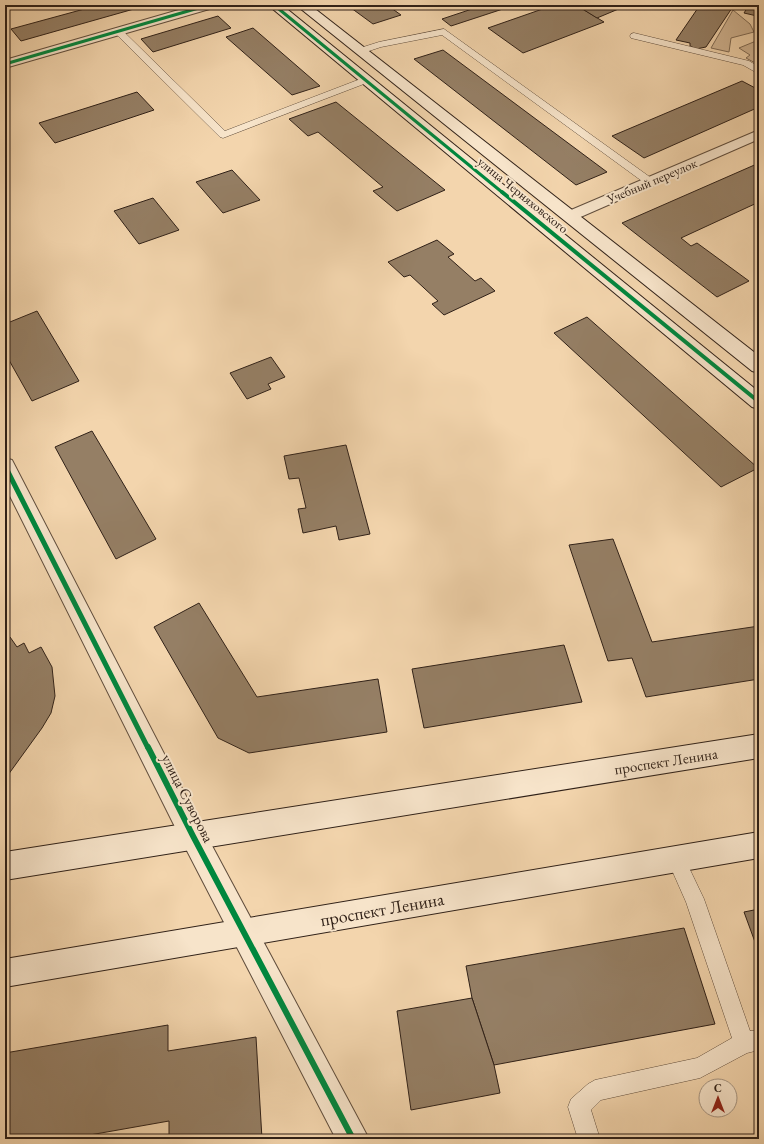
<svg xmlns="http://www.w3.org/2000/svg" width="764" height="1144" viewBox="0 0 764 1144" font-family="'EB Garamond',serif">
<rect width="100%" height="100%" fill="#f3d5ad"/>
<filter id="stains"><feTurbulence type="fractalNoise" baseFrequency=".005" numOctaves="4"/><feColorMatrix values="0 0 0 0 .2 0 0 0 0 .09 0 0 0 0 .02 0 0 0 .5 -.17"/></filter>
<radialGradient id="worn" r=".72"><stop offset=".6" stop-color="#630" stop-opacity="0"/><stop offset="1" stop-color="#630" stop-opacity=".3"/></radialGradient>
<g fill="#d2b694" stroke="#816c56">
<path d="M733 10 750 24 754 32 731 38 729 52 711 48Z"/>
<path d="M756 41 759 43V65L746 58 750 55 739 48Z"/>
</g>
<g fill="#957f65" stroke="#302118">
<path d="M99 5H148L21 41 11 29Z"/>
<path d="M347 5H387L401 15 373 24Z"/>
<path d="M484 5H515L451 26 442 19Z"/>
<path d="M554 5H576L604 22 523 53 488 28Z"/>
<path d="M576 5H628L597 18Z"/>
<path d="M700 5H734L706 47 696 49 690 46V43L676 40Z"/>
<path d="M749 5H759V21L757 16 744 13Z"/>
<path d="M218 16 231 28 153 52 141 39Z"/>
<path d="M253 28 320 86 292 95 226 37Z"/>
<path d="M443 50 607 172 576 185 414 59Z"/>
<path d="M742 81 759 90V107L644 158 612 136Z"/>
<path d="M137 92 154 110 55 143 39 123Z"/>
<path d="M336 102 445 190 397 211 373 191 383 187 318 132 308 136 289 119Z"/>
<path d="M759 163V202L681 238 691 246 697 243 749 281 717 297 622 223Z"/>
<path d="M232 170 260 200 223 213 196 182Z"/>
<path d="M153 198 179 230 139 244 114 211Z"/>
<path d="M437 240 454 254 448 257 475 281 481 278 495 291 444 315 432 304 438 301 410 275 404 277 388 262Z"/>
<path d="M37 311 79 381 32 401 5 353V324Z"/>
<path d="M587 317 758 468 721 487 554 333Z"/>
<path d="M271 357 285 377 268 384 271 389 247 399 230 373Z"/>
<path d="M92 431 156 539 116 559 55 447Z"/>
<path d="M346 445 370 534 339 540 336 526 303 533 298 509 306 508 299 478 289 479 284 456Z"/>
<path d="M613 539 652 642 759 626V679L646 697 632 658 608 661 569 545Z"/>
<path d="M199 603 257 697 378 679 387 732 249 753 218 738 154 627Z"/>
<path d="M10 637 17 647 24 643 29 653 41 647 52 667 55 696 51 713 42 728 8 775 5 776V640Z"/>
<path d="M564 645 582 702 424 728 412 669Z"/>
<path d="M759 909V953L744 912Z"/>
<path d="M684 928 715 1024 494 1065 472 998 466 966Z"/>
<path d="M472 998 494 1065 500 1093 411 1110 397 1011Z"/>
<path d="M168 1025V1051L256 1037 262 1139H169V1121L67 1139H5V1053Z"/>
</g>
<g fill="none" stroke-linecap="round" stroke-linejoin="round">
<g stroke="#614e3d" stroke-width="1">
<g id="lane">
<path d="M118 28 121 29 225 131 363 78 366 77 371 80 369 82 223 138 220 137 115 33 114 31 115 29Z"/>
<path d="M444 29 654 180 655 182 654 184H646L442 35 381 47 360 54 356 51 357 49 379 42Z"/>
<path d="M634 33 749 61 759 67V74L743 65 631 38 630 36 631 34Z"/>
<path d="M676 850 682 853 704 899 750 1031 759 1030V1050L747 1053 700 1078 601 1100 591 1110 600 1139H578L568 1107 571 1099 588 1084 595 1080 697 1058 732 1038 686 902 667 859 670 853Z"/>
</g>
</g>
<g stroke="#614e3d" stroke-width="2">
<g id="street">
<path d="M196 5H215L213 8 5 68V60Z"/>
<path d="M759 130V139L576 219 570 221 564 219 562 216 564 213Z"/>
<path d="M5 458 12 460 202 827 369 1139H336L184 845 5 486Z"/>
</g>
</g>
<g stroke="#302118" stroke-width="2">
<g id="secondary">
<path d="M268 5H282L759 392V409L752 407Z"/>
<path d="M296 5H310L759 356V373L752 371Z"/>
<path d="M759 734V758L5 880V852Z"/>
<path d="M759 832V858L5 987V959Z"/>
</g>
</g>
<use href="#lane" fill="#f7e4ca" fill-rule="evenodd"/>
<use href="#street" fill="#f7e4ca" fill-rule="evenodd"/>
<use href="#secondary" fill="#f7e4ca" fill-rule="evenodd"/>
<g stroke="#f7e4ca" stroke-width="4.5">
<g id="cycleway-far3">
<path d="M274 5 503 193"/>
<path d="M5 64 209 5"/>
</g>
</g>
<g stroke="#f7e4ca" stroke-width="6">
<path id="cycleway-far2" d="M502 192 759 402"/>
</g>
<g stroke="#f7e4ca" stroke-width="8">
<path id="cycleway-far1" d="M5 466 148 748"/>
</g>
<g stroke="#f7e4ca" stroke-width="9">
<path id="cycleway" d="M148 747 193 836 353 1139"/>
</g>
<use href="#cycleway-far3" stroke="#00873e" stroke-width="3"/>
<use href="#cycleway-far2" stroke="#00873e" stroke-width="4"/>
<use href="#cycleway-far1" stroke="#00873e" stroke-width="5"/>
<use href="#cycleway" stroke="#00873e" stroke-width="6"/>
</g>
<g text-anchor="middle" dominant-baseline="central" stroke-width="4" stroke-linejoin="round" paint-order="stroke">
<g font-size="13" fill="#302118" stroke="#f7e4ca">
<text transform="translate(652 181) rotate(-23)">Учебный переулок</text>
<text transform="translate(523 195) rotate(39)">улица Черняховского</text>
</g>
<g font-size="15" fill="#302118" stroke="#f7e4ca">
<text transform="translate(666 761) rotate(-9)">проспект Ленина</text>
<text transform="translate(188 798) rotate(63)">улица Суворова</text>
</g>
<g font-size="18" fill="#302118" stroke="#f7e4ca">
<text transform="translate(382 909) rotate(-10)">проспект Ленина</text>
</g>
</g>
<rect width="764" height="1144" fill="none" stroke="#f3d5ad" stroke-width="20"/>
<rect x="6" y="6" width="752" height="1132" fill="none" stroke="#302118" stroke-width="2"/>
<rect x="10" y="10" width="744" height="1124" fill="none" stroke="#302118"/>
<g transform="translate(718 1098)"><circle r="19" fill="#f7e4ca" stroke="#a79683"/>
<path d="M0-3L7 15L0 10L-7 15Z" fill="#8f2418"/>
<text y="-6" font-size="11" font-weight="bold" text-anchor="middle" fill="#302118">С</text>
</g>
<rect width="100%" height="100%" filter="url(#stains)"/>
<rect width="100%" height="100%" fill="url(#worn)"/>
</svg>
